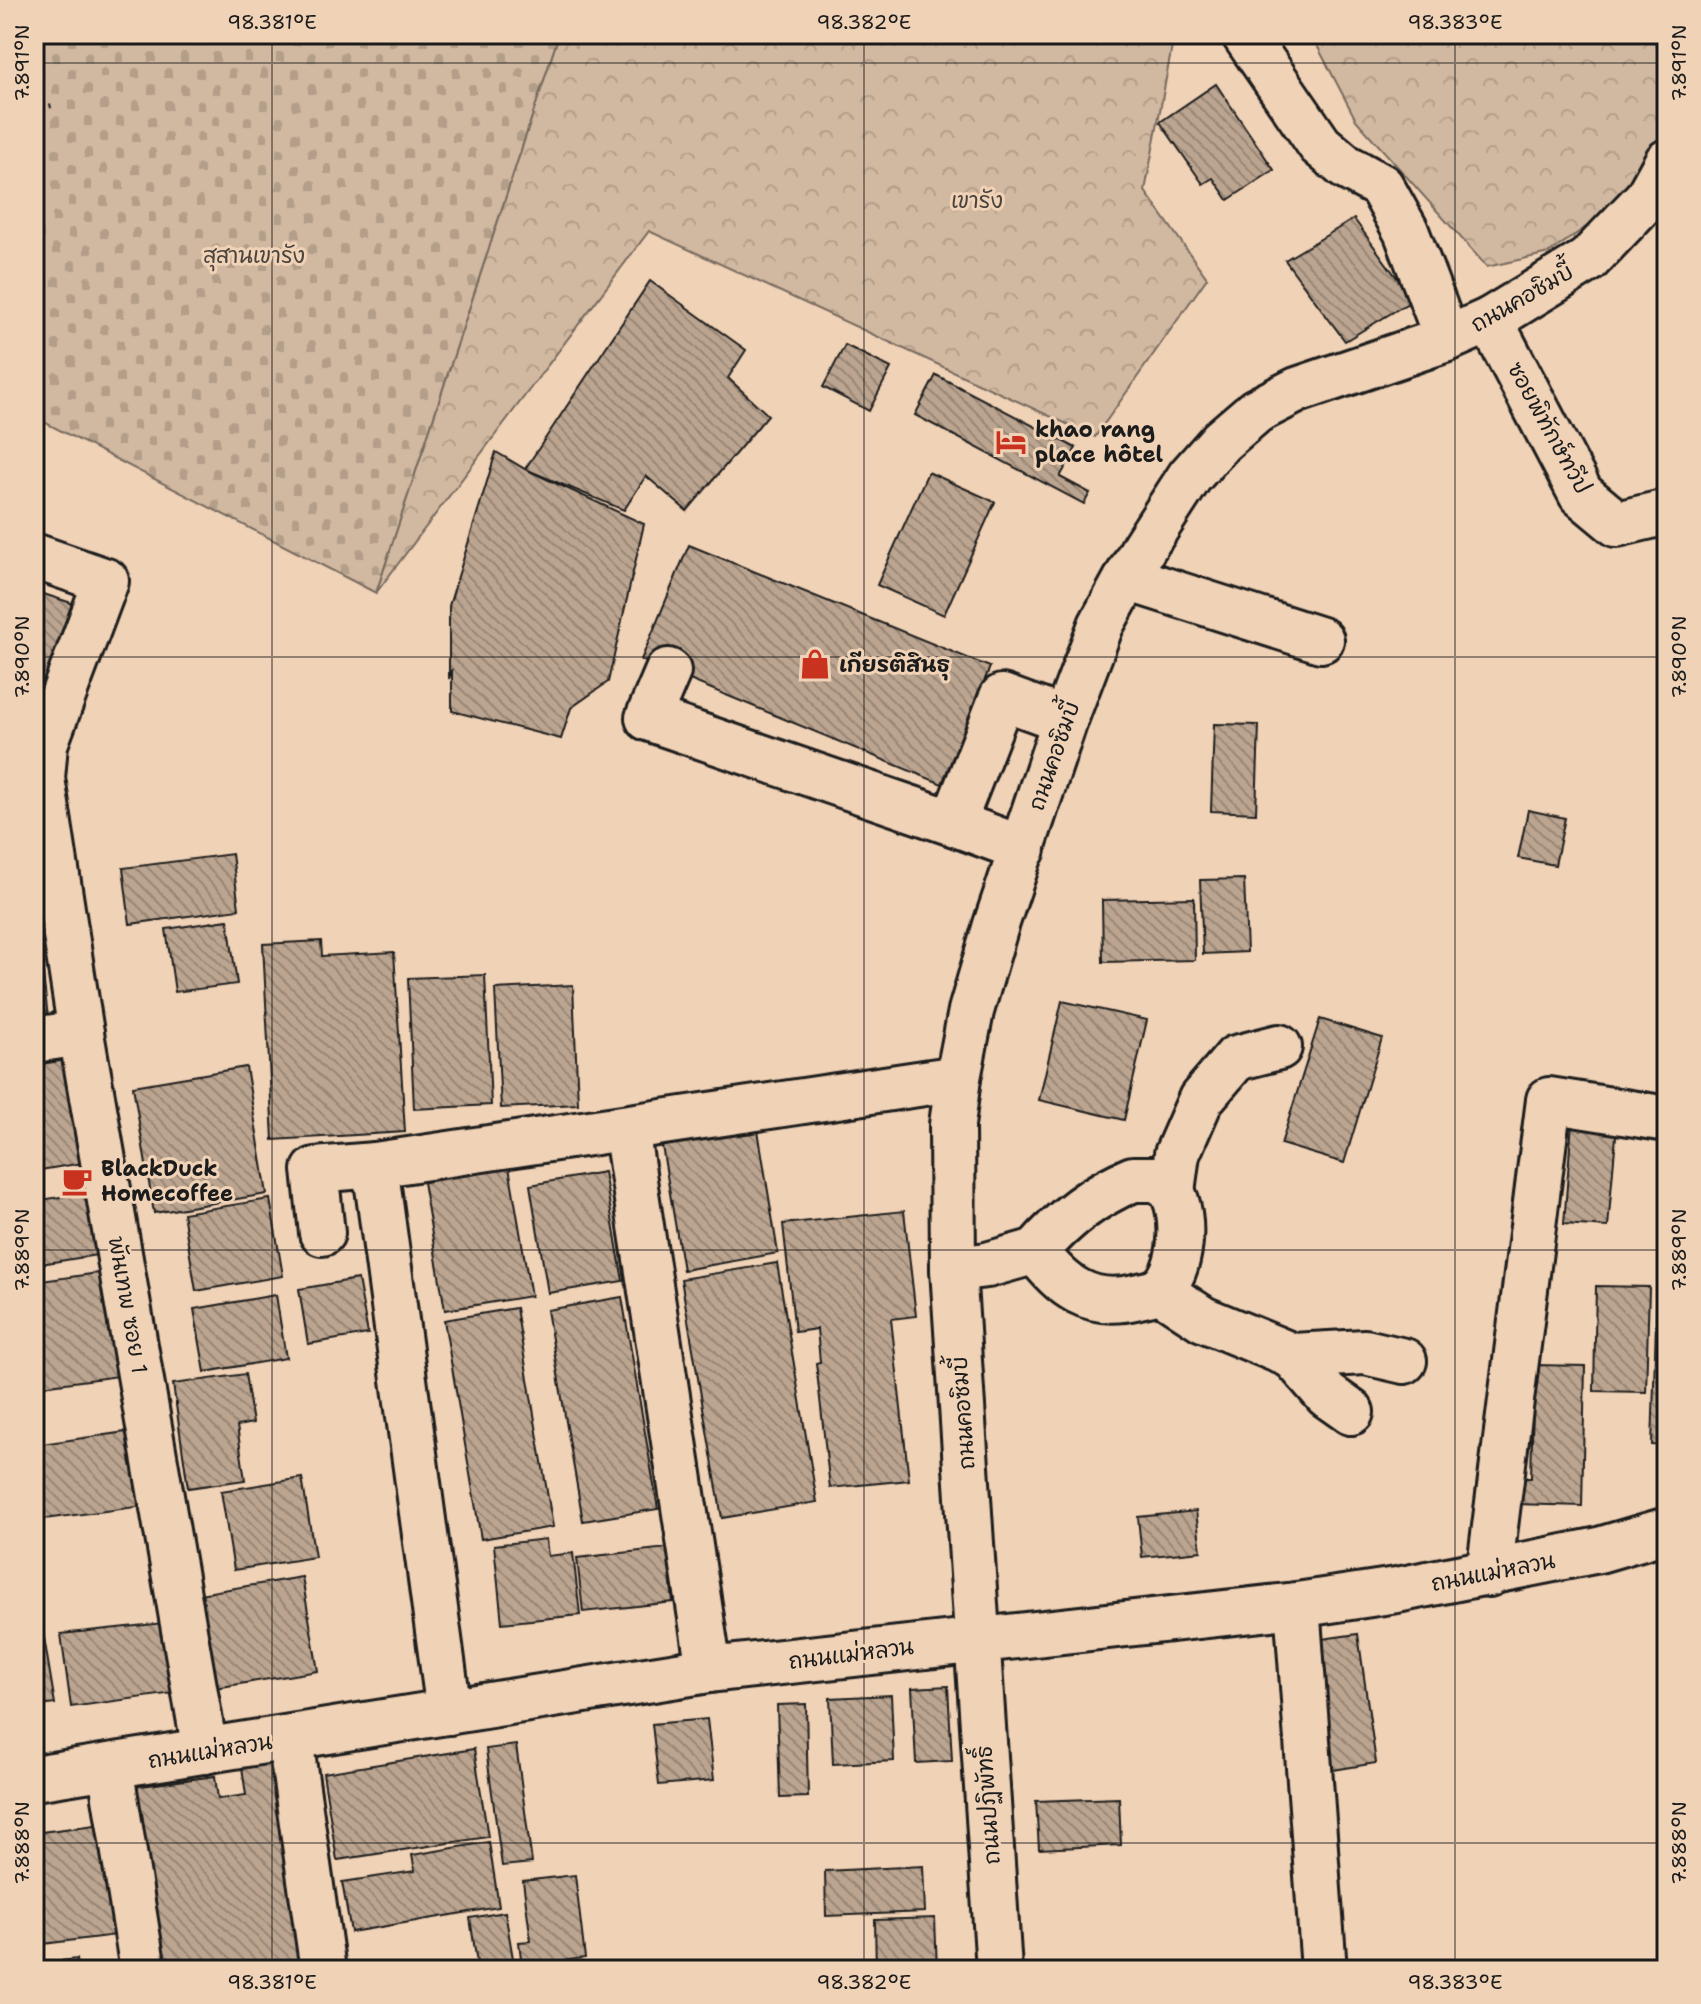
<svg xmlns="http://www.w3.org/2000/svg" width="1701" height="2004" viewBox="0 0 1701 2004" font-family="'Shantell Sans','Playpen Sans Thai',sans-serif">
<defs>
<pattern id="forest-crowns" width="20" height="18" patternUnits="userSpaceOnUse" patternTransform="scale(2)"><rect width="20" height="18" fill="#d1b8a0"/><path d="M2 6a3 3 0 1 1 6 0M12 15a3 3 0 1 1 6 0" fill="none" stroke="#b39e89"/></pattern>
<pattern id="cemetery-stones" width="16" height="16" patternUnits="userSpaceOnUse" patternTransform="scale(2)"><rect width="16" height="16" fill="#d1b8a0"/><path d="M2 7V4a2 2 0 0 1 4 0v3zM10 15v-3a2 2 0 0 1 4 0v3z" fill="#b39e89"/></pattern>
<pattern id="building-back-hatch" width="6" height="6" patternUnits="userSpaceOnUse" patternTransform="scale(2)"><rect width="6" height="6" fill="#bca590"/><path d="M-1 5l2 2M0 0l6 6M5-1l2 2" fill="none" stroke="#988675"/></pattern>
</defs>
<rect width="100%" height="100%" fill="#f0d2b6"/>
<filter id="ink" filterUnits="userSpaceOnUse"><feTurbulence type="fractalNoise" baseFrequency=".0125" numOctaves="2"/><feDisplacementMap in="SourceGraphic" scale="16" xChannelSelector="R" yChannelSelector="G"/><feConvolveMatrix kernelMatrix="1 2 1 2 8 2 1 2 1" color-interpolation-filters="sRGB"/></filter>
<g filter="url(#ink)">
<g fill="url(#forest-crowns)" stroke="#766a5e" stroke-width="2">
<path d="M559 34H1188L1173 41 1145 191 1207 278 1095 437 649 231 376 593Z"/>
<path d="M1311 34H1667V170L1549 253 1487 267 1356 120Z"/>
</g>
<path fill="url(#cemetery-stones)" stroke="#766a5e" stroke-width="2" d="M34 34H559L376 593 34 417Z"/>
<g fill="url(#building-back-hatch)" stroke="#1c1c1c" stroke-width="2">
<path d="M1216 84 1274 170 1228 200 1213 178 1203 184 1160 122Z"/>
<path d="M1354 219 1413 300 1345 341 1285 260Z"/>
<path d="M650 281 746 350 728 378 768 415 687 511 646 476 624 510 525 469Z"/>
<path d="M845 345 891 368 869 411 823 387Z"/>
<path d="M936 375 1076 448 1060 477 1090 493 1084 504 915 415Z"/>
<path d="M496 452 525 469 644 524 608 682 571 708 561 739 452 711V669L449 679V606Z"/>
<path d="M928 472 995 502 944 615 877 585Z"/>
<path d="M689 545 990 667 942 784 641 660Z"/>
<path d="M34 591 84 607 56 700 34 693Z"/>
<path d="M1214 724 1259 725 1256 813 1211 811Z"/>
<path d="M1528 810 1565 818 1555 865 1518 858Z"/>
<path d="M232 854 239 909 130 924 123 868Z"/>
<path d="M1244 879 1247 952 1203 954 1200 880Z"/>
<path d="M34 895 48 1018 34 1020Z"/>
<path d="M1194 898 1195 960 1103 962 1102 900Z"/>
<path d="M228 920 237 984 175 992 166 929Z"/>
<path d="M321 941 322 956 394 952 405 1132 273 1140 263 944Z"/>
<path d="M485 975 491 1105 414 1109 408 978Z"/>
<path d="M573 985 578 1104 501 1108 495 989Z"/>
<path d="M1062 1001 1147 1020 1124 1120 1039 1100Z"/>
<path d="M1320 1019 1382 1038 1344 1163 1281 1144Z"/>
<path d="M67 1060 83 1163 34 1171V1065Z"/>
<path d="M246 1067 267 1194 154 1213 133 1086Z"/>
<path d="M1573 1109 1618 1113 1608 1227 1564 1224Z"/>
<path d="M757 1124 778 1253 683 1270 661 1140Z"/>
<path d="M509 1167 531 1296 445 1310 423 1182Z"/>
<path d="M604 1172 623 1281 548 1293 530 1185Z"/>
<path d="M100 1191 110 1253 34 1265V1201Z"/>
<path d="M270 1199 283 1276 196 1291 183 1213Z"/>
<path d="M904 1211 916 1316 891 1319 909 1480 830 1488 816 1363 820 1362 817 1329 795 1332 783 1224Z"/>
<path d="M777 1263 817 1502 722 1518 681 1279Z"/>
<path d="M113 1271 127 1375 34 1387V1282Z"/>
<path d="M358 1279 368 1334 308 1344 299 1289Z"/>
<path d="M1596 1286 1649 1287 1646 1392 1594 1391Z"/>
<path d="M1657 1292H1667V1446L1652 1445Z"/>
<path d="M276 1295 286 1358 205 1372 194 1309Z"/>
<path d="M622 1297 658 1509 583 1521 547 1310Z"/>
<path d="M516 1308 553 1527 481 1539 444 1320Z"/>
<path d="M1534 1365 1585 1366 1582 1506 1515 1504V1478H1531Z"/>
<path d="M245 1374 253 1423 237 1426 245 1480 188 1488 173 1384Z"/>
<path d="M133 1431 144 1506 45 1519 34 1445Z"/>
<path d="M302 1478 315 1557 234 1570 221 1491Z"/>
<path d="M1196 1511 1201 1551 1142 1557 1138 1517Z"/>
<path d="M546 1539 548 1556 573 1553 580 1615 502 1623 494 1545Z"/>
<path d="M667 1548 673 1602 583 1612 577 1558Z"/>
<path d="M302 1577 318 1671 215 1688 199 1594Z"/>
<path d="M41 1619 55 1704 34 1707V1620Z"/>
<path d="M173 1622 182 1692 71 1707 61 1634Z"/>
<path d="M1358 1634 1376 1763 1327 1771 1307 1641Z"/>
<path d="M948 1686 952 1761 916 1763 912 1688Z"/>
<path d="M891 1695 894 1761 833 1764 830 1698Z"/>
<path d="M806 1704 808 1797 780 1798 777 1705Z"/>
<path d="M707 1719 714 1780 659 1785 652 1724Z"/>
<path d="M516 1745 532 1863 502 1866 486 1749Z"/>
<path d="M474 1749 488 1837 337 1860 323 1773Z"/>
<path d="M280 1762 310 1970H164L141 1809 123 1811 119 1789 215 1776 218 1799 246 1795 242 1767Z"/>
<path d="M1119 1798 1121 1845 1039 1849 1036 1801Z"/>
<path d="M102 1824 117 1935 34 1945V1833Z"/>
<path d="M489 1842 499 1907 351 1932 342 1882 415 1871 412 1855Z"/>
<path d="M923 1866 925 1912 826 1916 825 1871Z"/>
<path d="M575 1875 585 1958 522 1966 519 1942 531 1941 523 1881Z"/>
<path d="M505 1912 515 1970H478L470 1918Z"/>
<path d="M935 1918 937 1970H876L875 1920Z"/>
<path d="M77 1959 78 1970H34V1964Z"/>
</g>
<g fill="none" stroke-linecap="round" stroke-linejoin="round">
<g stroke="#1c1c1c" stroke-width="50">
<g id="minor">
<path d="M1244 34 1320 145 1346 167 1381 186 1406 231 1447 339"/>
<path d="M1490 320 1581 494 1617 524 1667 512"/>
<path d="M34 556 106 581 45 744 42 778 81 1033 205 1751"/>
<path d="M1127 578 1321 640"/>
<path d="M668 671 648 718 953 823"/>
<path d="M1023 849 953 823 1002 697 1065 720"/>
<path d="M34 1040 81 1033"/>
<path d="M626 1128 709 1670"/>
<path d="M375 1165 449 1712"/>
<path d="M1133 1179H1159C1163 1183 1169 1187 1172 1192 1186 1215 1183 1274 1159 1290 1153 1294 1142 1295 1135 1297 1090 1308 1061 1286 1036 1251 1063 1219 1094 1195 1133 1179Z"/>
<path d="M1172 1191 1177 1154 1201 1099 1236 1058 1279 1047"/>
<path d="M322 1233 315 1170 375 1165 958 1078"/>
<path d="M953 1269 987 1265 1036 1251"/>
<path d="M1159 1290 1203 1319 1293 1356 1365 1352 1404 1361"/>
<path d="M1293 1356 1327 1395 1351 1412"/>
<path d="M1489 1574 1549 1100 1667 1119"/>
<path d="M1297 1605 1324 1970"/>
<path d="M290 1739 323 1970"/>
<path d="M110 1766 143 1970"/>
<path d="M999 1970 953 1269 952 1125 958 1078 971 1011 996 925 1065 720 1101 625 1144 547 1190 476 1221 441 1256 411 1297 390 1447 339 1490 320 1588 260 1647 198 1667 162"/>
</g>
</g>
<g stroke="#1c1c1c" stroke-width="50">
<path id="major" d="M34 1778 709 1670 1297 1605 1397 1590 1599 1550 1667 1530"/>
</g>
<path stroke="#1c1c1c" stroke-width="5" stroke-dasharray="2 6" stroke-linecap="butt" d="M34 110 54 105"/>
<use href="#minor" stroke="#f0d2b6" stroke-width="44"/>
<use href="#major" stroke="#f0d2b6" stroke-width="44"/>
</g>
</g>
<path fill="none" stroke="#1c1c1c" stroke-width="2" stroke-opacity="0.45" d="M272 34V1970M864 34V1970M1455 34V1970M34 63H1667M34 657H1667M34 1250H1667M34 1843H1667"/>
<defs>
<g id="hotel-bare" transform="scale(2.4)"><path d="M-6-4.5h1.5V1H6V5H4.5V3h-9V5H-6ZM-4 0a1.8 1.8 0 1 1 3.6 0ZM.5 0V-2.5h3Q6-2.5 6 0Z" fill="#c8321e" stroke="#f0d2b6" stroke-width="2.5" paint-order="stroke"/></g>
<g id="shop-bare" transform="scale(2.4)"><path d="M-5-2.5h2.3a2.7 3.5 0 0 1 5.4 0H5L5.5 6h-11ZM-1.5-2.5h3a1.5 2.3 0 0 0-3 0Z" fill="#c8321e" stroke="#f0d2b6" stroke-width="2.5" paint-order="stroke"/></g>
<g id="cafe-bare" transform="scale(2.4)"><path d="M-5.5-4.5H6V0H3Q3 3.5 0 3.5H-2.5Q-5.5 3.5-5.5 0ZM3-3.2v2h1.7v-2ZM-6 4.5H4V6H-6Z" fill="#c8321e" stroke="#f0d2b6" stroke-width="2.5" paint-order="stroke"/></g>
</defs>
<g fill-rule="evenodd">
<use href="#hotel-bare" x="1011" y="442"/>
<use href="#shop-bare" x="815" y="664"/>
<use href="#cafe-bare" x="77" y="1181"/>
</g>
<g text-anchor="middle" dominant-baseline="central" stroke-width="6" stroke-linejoin="round" paint-order="stroke">
<g font-size="22" fill="#49433d" stroke="#f0d2b6">
<text x="977" y="200">เขารัง</text>
<text x="254" y="255">สุสานเขารัง</text>
</g>
<g font-size="22" fill="#1c1c1c" stroke="#f0d2b6">
<text transform="translate(1522 298) rotate(-30)">ถนนคอซิมบี้</text>
<text transform="translate(1549 428) rotate(61)">ซอยพิทักษ์ทวีป</text>
<text transform="translate(1054 756) rotate(-71)">ถนนคอซิมบี้</text>
<text transform="translate(128 1305) rotate(80)">พันเทพ ซอย 1</text>
<text transform="translate(963 1413) rotate(-94)">ถนนคอซิมบี้</text>
<text transform="translate(1493 1572) rotate(-11)">ถนนแม่หลวน</text>
<text transform="translate(851 1654) rotate(-7)">ถนนแม่หลวน</text>
<text transform="translate(210 1751) rotate(-9)">ถนนแม่หลวน</text>
<text transform="translate(988 1805) rotate(-94)">ถนนปฏิพัทธิ์</text>
</g>
<g font-size="22" font-weight="bold" fill="#1c1c1c" stroke="#f0d2b6" text-anchor="start">
<text x="1035" y="429">khao rang<tspan x="1035" dy="25">place hôtel</tspan></text>
<text x="839" y="664">เกียรติสินธุ</text>
<text x="101" y="1168">BlackDuck<tspan x="101" dy="25">Homecoffee</tspan></text>
</g>
</g>
<rect width="1701" height="2004" fill="none" stroke="#f0d2b6" stroke-width="88"/>
<rect x="44" y="44" width="1613" height="1916" fill="none" stroke="#1c1c1c" stroke-width="3"/>
<g font-size="20" text-anchor="middle" fill="#1c1c1c">
<text x="272" y="29">98.381°E</text>
<text x="864" y="29">98.382°E</text>
<text x="1455" y="29">98.383°E</text>
<text transform="translate(22 63) rotate(-90)" y="7">7.891°N</text>
<text transform="translate(1679 63) rotate(-90)" y="7">7.891°N</text>
<text transform="translate(22 657) rotate(-90)" y="7">7.890°N</text>
<text transform="translate(1679 657) rotate(-90)" y="7">7.890°N</text>
<text transform="translate(22 1250) rotate(-90)" y="7">7.889°N</text>
<text transform="translate(1679 1250) rotate(-90)" y="7">7.889°N</text>
<text transform="translate(22 1843) rotate(-90)" y="7">7.888°N</text>
<text transform="translate(1679 1843) rotate(-90)" y="7">7.888°N</text>
<text x="272" y="1989">98.381°E</text>
<text x="864" y="1989">98.382°E</text>
<text x="1455" y="1989">98.383°E</text>
</g>
</svg>
